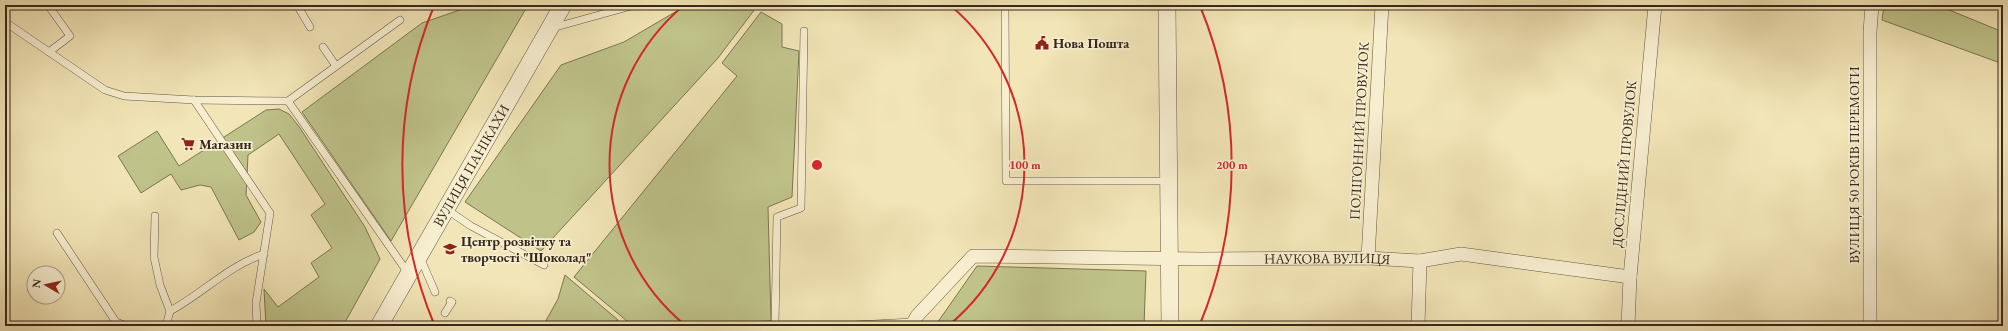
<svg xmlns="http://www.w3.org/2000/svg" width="2008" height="331" viewBox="0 0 2008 331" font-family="'EB Garamond',serif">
<rect width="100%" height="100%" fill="#f2e5b7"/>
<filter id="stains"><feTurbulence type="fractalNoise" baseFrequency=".005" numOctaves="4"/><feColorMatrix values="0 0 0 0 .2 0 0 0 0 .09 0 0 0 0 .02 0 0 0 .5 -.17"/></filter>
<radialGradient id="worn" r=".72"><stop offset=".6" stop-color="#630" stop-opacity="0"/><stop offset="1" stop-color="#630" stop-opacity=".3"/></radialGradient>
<g fill="#bfc38a" stroke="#7a7652">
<path d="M474 5H528L391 241 302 112 422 23Z"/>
<path d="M687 5H758L718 58 541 251 465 202 561 65 624 42Z"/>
<path d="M1884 5H1937L2003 32V64L1882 20Z"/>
<path d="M761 12 782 24V47L799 51 792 197 768 207 771 321 633 326 574 277 737 76 722 63Z"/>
<path d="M279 109 289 114 300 128 365 227 380 259 343 326H266L264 289 278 307 319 277 311 263 332 248 311 215 325 204 279 134 248 155 246 195 261 222 254 232 239 240 211 187 200 185 181 190 171 174 141 193 118 156 157 131 179 166 266 110Z"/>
<path d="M977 266 1146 271 1144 326H935Z"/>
<path d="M565 275 618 320 610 326H543L558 299Z"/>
</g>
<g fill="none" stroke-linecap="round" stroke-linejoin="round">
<g stroke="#655742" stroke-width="8">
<g id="service">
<path d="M48 5 70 36 49 52"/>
<path d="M297 5 310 27"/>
<path d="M1005 5 1006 181H1169"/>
<path d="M5 22 105 90 124 96 194 100 288 101 400 20"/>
<path d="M552 28 635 5"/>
<path d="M323 47 336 66"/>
<path d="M194 100 270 213 256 303 257 326"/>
<path d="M288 101 408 273"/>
<path d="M446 209 471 226 544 265"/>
<path d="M155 216 154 257 160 285 170 311"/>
<path d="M57 233 116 322 127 326"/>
<path d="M420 257 435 292"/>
<path d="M445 313 452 302 450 301"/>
<path d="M166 326 170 311C202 294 228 266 264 254"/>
<path d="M775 326 777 217 801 208 804 31"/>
<path d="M834 326 913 322"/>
</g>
</g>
<g stroke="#655742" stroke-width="14">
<g id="minor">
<path d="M1368 258 1382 5"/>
<path d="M1420 261 1461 254 1630 277"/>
<path id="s1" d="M911 326 917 316 973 256 1200 259 1368 258 1420 261 1418 326"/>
<path d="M1628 326 1630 277 1655 5"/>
<path d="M1870 326V32L1872 5"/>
</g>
</g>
<g stroke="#655742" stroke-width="18">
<g id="tertiary">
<path d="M1167 5 1170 326"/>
<path id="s2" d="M379 326 563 5"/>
</g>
</g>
<use href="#service" stroke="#f7eed0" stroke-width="7"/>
<use href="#minor" stroke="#f7eed0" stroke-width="13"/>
<use href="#tertiary" stroke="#f7eed0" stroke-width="17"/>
</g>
<g fill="none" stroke="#d62828" stroke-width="2">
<path d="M685 325A208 208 0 0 1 683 6M951 6A208 208 0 0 1 949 325"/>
<path d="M434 324A415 415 0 0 1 434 6M1200 6A415 415 0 0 1 1200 324"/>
</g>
<defs>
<g id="civic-bare" transform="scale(1.08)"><path d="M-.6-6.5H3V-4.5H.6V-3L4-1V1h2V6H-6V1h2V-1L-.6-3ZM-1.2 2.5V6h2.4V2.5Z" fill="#8f2418" stroke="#f7eed0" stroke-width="2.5" paint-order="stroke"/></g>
<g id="supermarket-bare" transform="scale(1.08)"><path d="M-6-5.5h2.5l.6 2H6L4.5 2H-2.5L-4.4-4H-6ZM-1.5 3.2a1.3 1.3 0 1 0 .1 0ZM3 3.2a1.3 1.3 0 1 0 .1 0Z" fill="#8f2418" stroke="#f7eed0" stroke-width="2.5" paint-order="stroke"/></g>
<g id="school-bare" transform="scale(1.08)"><path d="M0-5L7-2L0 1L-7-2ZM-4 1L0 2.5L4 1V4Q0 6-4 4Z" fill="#8f2418" stroke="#f7eed0" stroke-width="2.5" paint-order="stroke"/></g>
</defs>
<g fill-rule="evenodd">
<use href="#civic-bare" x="1042" y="43"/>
<use href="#supermarket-bare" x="188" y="144"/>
<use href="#school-bare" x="450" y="249"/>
</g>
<g text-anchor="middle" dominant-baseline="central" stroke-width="3.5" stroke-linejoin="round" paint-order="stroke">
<g font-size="14" font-weight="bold" fill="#36281b" stroke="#f7eed0" text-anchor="start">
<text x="1053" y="43">Нова Пошта</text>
<text x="199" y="144">Магазин</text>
<text x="461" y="241">Центр розвітку та<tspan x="461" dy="16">творчості "Шоколад"</tspan></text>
</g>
<g font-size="14" fill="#36281b" stroke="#f7eed0">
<text transform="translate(1359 131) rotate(-87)">ПОЛІГОННИЙ ПРОВУЛОК</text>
<text transform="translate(1624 164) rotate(-85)">ДОСЛІДНИЙ ПРОВУЛОК</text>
<text stroke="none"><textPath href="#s2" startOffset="185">ВУЛИЦЯ ПАНІКАХИ</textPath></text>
<text transform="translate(1854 165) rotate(-90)">ВУЛИЦЯ 50 РОКІВ ПЕРЕМОГИ</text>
<text stroke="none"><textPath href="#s1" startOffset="448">НАУКОВА ВУЛИЦЯ</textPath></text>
</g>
</g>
<circle cx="817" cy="165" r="6" fill="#d62828" stroke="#f7eed0" stroke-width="2"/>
<g font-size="12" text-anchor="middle" font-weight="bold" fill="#d62828" stroke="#f7eed0" stroke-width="3.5" stroke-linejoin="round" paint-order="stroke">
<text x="1025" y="169">100 m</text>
<text x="1232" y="169">200 m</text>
</g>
<rect width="2008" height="331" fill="none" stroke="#f2e5b7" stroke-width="20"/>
<rect x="6" y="6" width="1996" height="319" fill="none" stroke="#36281b" stroke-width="2"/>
<rect x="10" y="10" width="1988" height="311" fill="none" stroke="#36281b"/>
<g transform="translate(46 285) rotate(279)"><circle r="19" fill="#f7eed0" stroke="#aa9f88"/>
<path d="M0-3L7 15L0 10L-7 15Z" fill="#8f2418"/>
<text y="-6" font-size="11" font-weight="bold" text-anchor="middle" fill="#36281b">N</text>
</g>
<rect width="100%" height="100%" filter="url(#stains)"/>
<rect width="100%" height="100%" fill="url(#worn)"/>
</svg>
